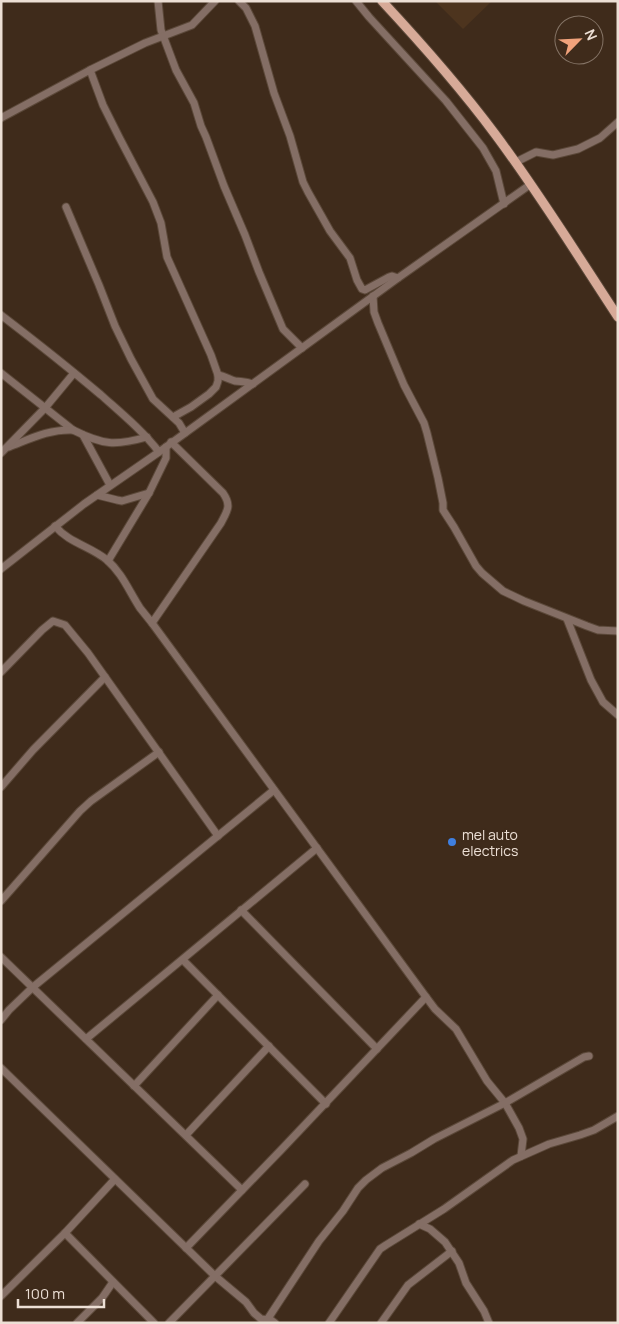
<svg xmlns="http://www.w3.org/2000/svg" width="619" height="1324" viewBox="0 0 619 1324" font-family="Manrope,sans-serif">
<rect width="100%" height="100%" fill="#3f2b1b"/>
<path fill="#4d341e" d="M435 1H492L463 29Z"/>
<g fill="none" stroke-linecap="round" stroke-linejoin="round">
<g stroke="#5b4839" stroke-width="9">
<g id="minor">
<path d="M158 1 161 30 176 70 194 103 201 126 206 137 224 186 245 235 259 272 283 329 302 348"/>
<path d="M239 1 246 8 255 26 274 93 290 136 303 182 308 192 330 231 350 258 357 280 362 289 365 290 389 277 392 276 398 278"/>
<path d="M356 1 369 17 446 101 483 148 496 171 504 204"/>
<path d="M90 70 103 105 119 137 153 202 161 223 167 257 211 355 218 375V381L216 387 209 394 191 407 173 417"/>
<path d="M1 118 90 70 145 43 192 25 215 1"/>
<path d="M516 162 536 152 553 155 578 149 600 138 618 122"/>
<path d="M66 207 99 285 115 326 131 359 153 399 179 423 185 433"/>
<path d="M373 296 374 312 378 323 404 385 424 423 427 433 438 478 443 503V510L454 527 476 566 482 573 503 591 524 601 587 626 598 630 618 631"/>
<path d="M1 315C35 341 68 367 101 395 121 413 142 430 159 452"/>
<path d="M1 373 73 430C103 445 115 446 147 437"/>
<path d="M218 375C224 376 231 380 235 381 242 382 245 381 253 384"/>
<path d="M83 435 110 485"/>
<path d="M9 447C30 439 49 429 73 430"/>
<path d="M1 453 45 408 74 373"/>
<path d="M97 495 117 500 122 501 149 493"/>
<path d="M55 526C69 543 90 546 107 560 122 573 129 591 140 608 144 613 148 618 152 623L221 523C227 511 232 506 223 493L171 442"/>
<path d="M108 561 149 493 166 458V447"/>
<path d="M1 569 84 504 159 452 398 278 531 184"/>
<path d="M567 619 591 680 603 702 618 715"/>
<path d="M152 623 426 997 435 1009 456 1029 487 1081 505 1103 519 1128 523 1139 521 1156"/>
<path d="M1 672 42 630 53 621 65 625 88 653 218 836"/>
<path d="M1 787 33 750 105 677"/>
<path d="M1 901 80 811 91 801 159 752"/>
<path d="M241 910 377 1049"/>
<path d="M1 957 242 1190"/>
<path d="M183 960 326 1104"/>
<path d="M1 1020 9 1010 33 987 274 790"/>
<path d="M86 1039 317 848"/>
<path d="M1 1068 215 1276 246 1302 254 1313 261 1319 271 1320 275 1323"/>
<path d="M134 1086 218 995"/>
<path d="M186 1135 269 1046"/>
<path d="M419 1224 430 1229 445 1242 459 1263 466 1283 484 1311 489 1323"/>
<path d="M65 1233 154 1323"/>
<path d="M186 1248 281 1150 426 997"/>
<path d="M1 1296 65 1233 115 1179"/>
<path d="M267 1320 319 1241 343 1211 358 1188 366 1180 382 1168 411 1153 434 1139 505 1103 584 1057 589 1056"/>
<path d="M77 1323 102 1298 113 1282"/>
<path d="M169 1323 305 1184"/>
<path d="M329 1323 380 1249 386 1245 444 1209 513 1160 549 1144 580 1135 594 1130 618 1116"/>
<path d="M381 1323 408 1285 452 1251"/>
</g>
</g>
<g stroke="#5b4839" stroke-width="11">
<path id="major" d="M382 1C422 44 460 87 495 134 539 193 578 256 618 317"/>
</g>
<use href="#minor" stroke="#846e65" stroke-width="7"/>
<use href="#major" stroke="#d7aa98" stroke-width="9"/>
</g>
<circle fill="#3f7fe0" stroke="#3f2b1b" stroke-width="2" cx="452" cy="842" r="5"/>
<g text-anchor="middle" dominant-baseline="central" stroke-width="4" stroke-linejoin="round" paint-order="stroke">
<g font-size="14" fill="#ecdfd5" stroke="#3f2b1b" text-anchor="start">
<text x="462" y="834">mel auto<tspan x="462" dy="16">electrics</tspan></text>
</g>
</g>
<rect width="619" height="1324" fill="none" stroke="#ecdfd5" stroke-width="5"/>
<g transform="translate(579 40) rotate(66)"><circle r="24" fill="#3f2b1b" stroke="#847365"/>
<path d="M0-4L9 19L0 12L-9 19Z" fill="#f1a27b"/>
<text y="-8" font-size="14" font-weight="bold" text-anchor="middle" fill="#ecdfd5">N</text>
</g>
<path d="M18 1299v8h86v-8" fill="none" stroke="#ecdfd5" stroke-width="2.5"/>
<text x="25" y="1299" font-size="15" fill="#ecdfd5" stroke="#3f2b1b" stroke-width="4" paint-order="stroke">100 m</text>
</svg>
